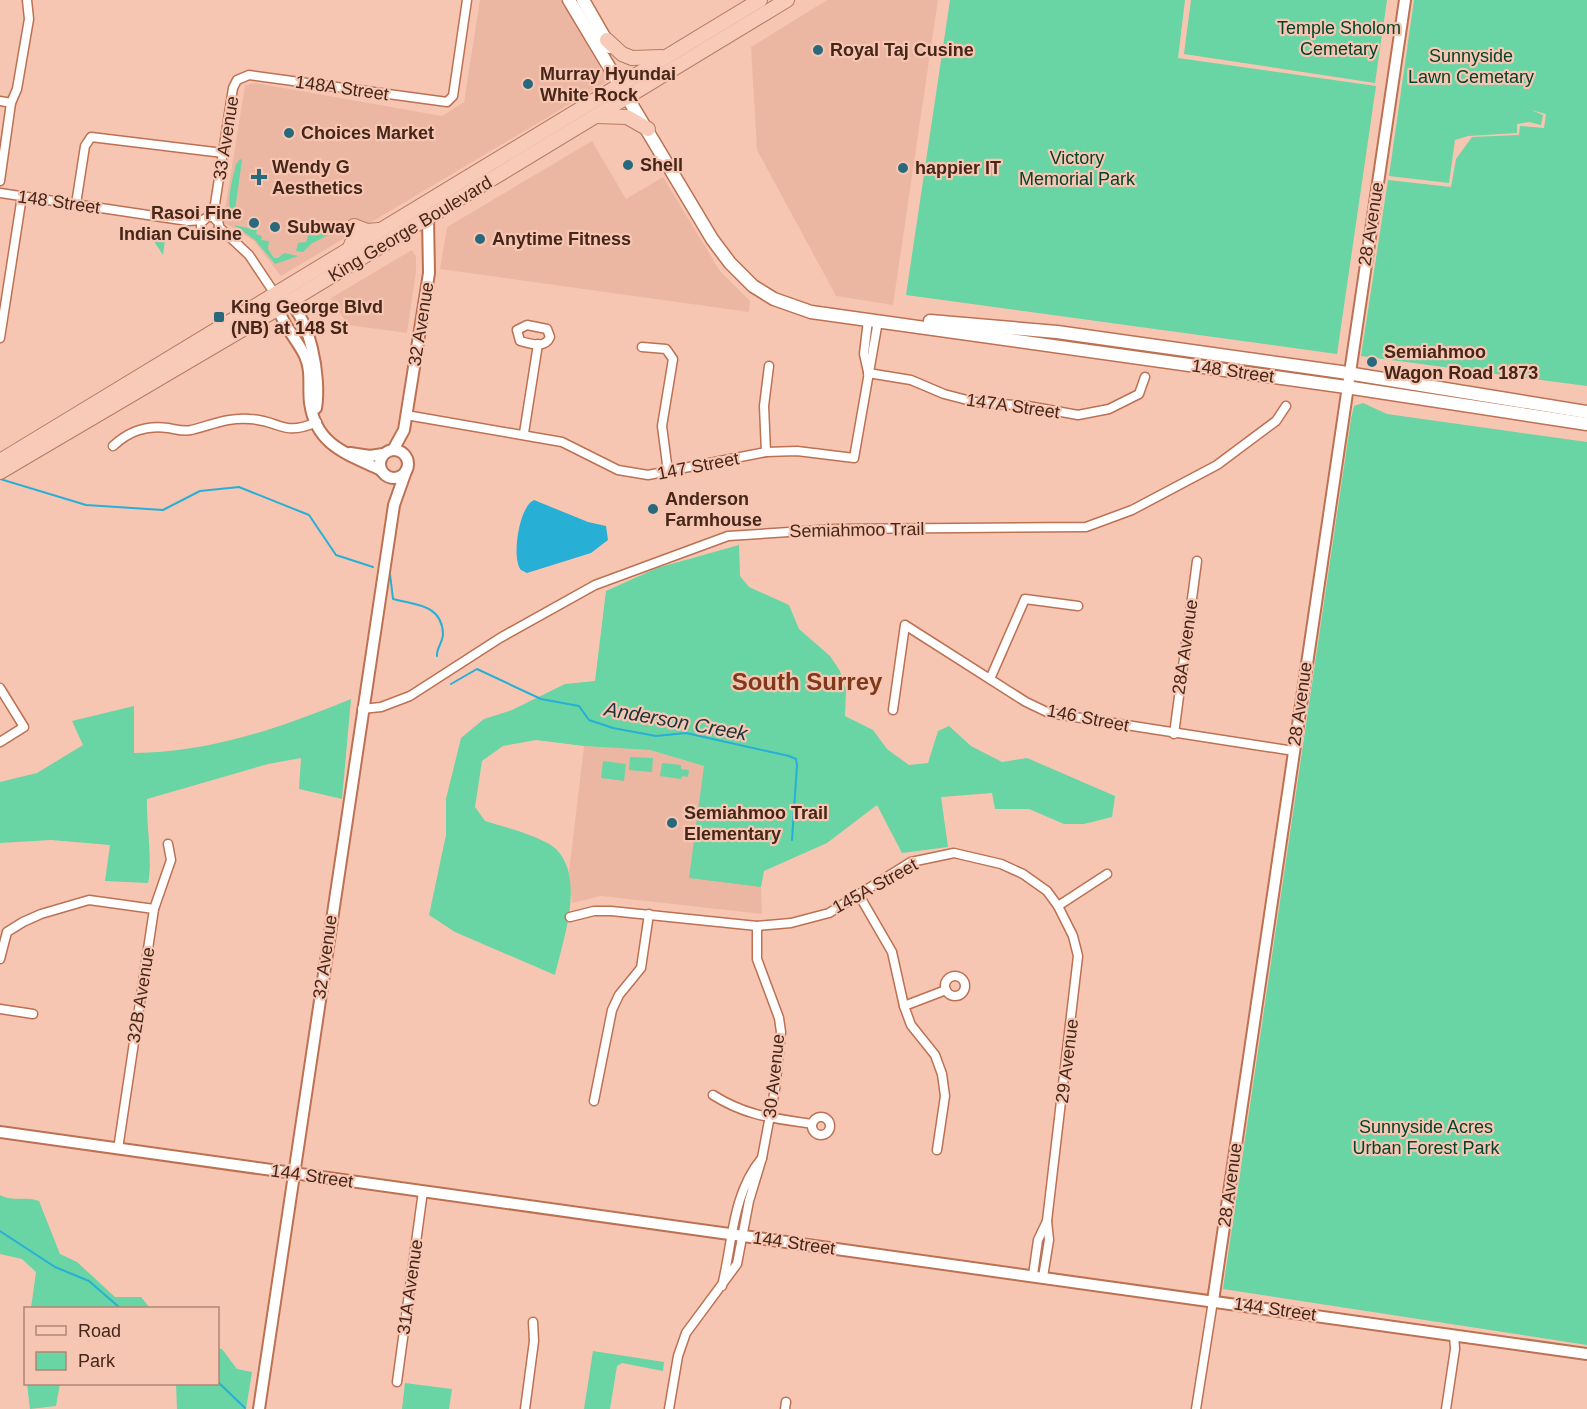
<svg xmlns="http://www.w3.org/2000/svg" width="1587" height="1409" viewBox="0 0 1587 1409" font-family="Helvetica,sans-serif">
<rect width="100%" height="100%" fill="#f7c6b2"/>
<g fill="#ecb7a2">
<path d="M480 0H561L608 81 281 276 254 241 223 222 245 85 256 83 442 116 464 102Z"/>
<path d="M827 0H938L893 305 836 296 757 150 751 47Z"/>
<path d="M592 141 626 199 663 177 720 271 750 301 749 312 440 269 447 227Z"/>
<path d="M412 250 416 257V272L407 333 348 325 331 298Z"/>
<path d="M584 746 650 750 704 766 776 775 761 887 762 914 601 896 572 903 569 872Z"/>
</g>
<g fill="#69d4a4">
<path d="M950 0H1185L1178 58 1376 86 1337 354 906 295Z"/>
<path d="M1191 0H1387L1375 83 1184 54Z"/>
<path d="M1414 0H1587V386L1361 356 1388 180 1451 187 1456 159 1472 137 1519 135 1520 126 1544 128 1546 114 1531 110 1543 115 1541 125 1529 122 1517 124V133L1468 136 1455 140 1449 183 1389 176Z"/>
<path d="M240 159 242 160 234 217C224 207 233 177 236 164Z"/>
<path d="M234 225 257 230 256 234 262 236 261 240 269 241 268 249 274 258H278L284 253 298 256 275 264 255 240Z"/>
<path d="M145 228 166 232 163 255Z"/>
<path d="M302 229 326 233 328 235 311 244 303 252 296 251 298 243 306 242 308 237Z"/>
<path d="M1363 403 1387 414 1587 442V1345L1223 1289 1351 419 1354 406Z"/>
<path d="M739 545 740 576 749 587 789 605 799 629 830 656 840 671 846 690 845 716 873 730 887 749 909 765 928 763 938 731 949 726 971 746 1002 762 1027 758 1115 796 1112 817 1084 824H1064L1029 809H995L992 793 941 797 948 847 902 853 877 805 827 843 764 871 761 887 689 878 704 766 650 750 584 746 536 740 503 746 482 761 475 807 485 821C502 826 546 838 557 850 585 880 563 940 555 975L455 932 429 915 446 835V799L461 738 484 719 512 710 565 684 595 681 606 591 657 568Z"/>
<path d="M351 699 342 799 299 789 301 758 268 764 147 799C146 823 153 862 148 883L105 881 110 845 51 840 0 843V782L37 773 83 745 72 721 134 706V753C208 753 283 727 351 699Z"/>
<path d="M630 757 653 758 652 772 629 770Z"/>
<path d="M603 761 626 764 624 781 601 778Z"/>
<path d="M662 763 681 765V769L689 770 688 777 682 776 681 779 660 776Z"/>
<path d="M0 1195C13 1202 25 1196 39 1201L60 1254 77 1262 115 1297H141L150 1308H31L36 1272 22 1259 0 1254Z"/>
<path d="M218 1348 222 1349 237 1369 252 1372 246 1409H177L176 1384H218Z"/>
<path d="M593 1351 664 1362 663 1371 622 1363 617 1366 610 1409H584Z"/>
<path d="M405 1383 452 1389 449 1409H402Z"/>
<path d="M27 1384H60L56 1406 30 1409Z"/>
</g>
<path fill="#27afd6" d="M534 500 588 522 606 526 608 540 591 553 527 573 521 570C511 559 519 506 534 500Z"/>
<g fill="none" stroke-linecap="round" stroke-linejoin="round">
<g stroke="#27afd6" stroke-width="2">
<path d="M0 479 86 505 163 510 200 491 239 487 309 515 336 555 373 567"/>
<path d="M390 574 393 599C415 605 442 604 443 634 443 642 436 649 437 656"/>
<path d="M451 684 477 669 541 699 579 706 589 720 613 728 656 736 686 733 789 756 796 759 797 765 792 840"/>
<path d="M0 1231 55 1267 89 1281 120 1308"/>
<path d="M218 1382 245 1408"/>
</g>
<g stroke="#bc7152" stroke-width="11">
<g id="minor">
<path d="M0 101 11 103"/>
<path d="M0 181 11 103 17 89 29 19 27 0"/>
<path d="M0 193 188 221 204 220"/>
<path d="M76 204 85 146 91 137 223 153"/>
<circle cx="210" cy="226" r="9"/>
<path d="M216 220 215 204 233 88 237 80 249 75 447 102 453 96 467 0"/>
<path d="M219 227 249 255 275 294"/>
<path d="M527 325 547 329 550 337C545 349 531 344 520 341L517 330Z"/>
<path d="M0 338 22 196"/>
<path d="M642 347 666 349 673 359 662 426 668 472"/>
<path d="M868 372 864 354 868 320"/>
<path d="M868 373 911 380 944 394 975 402 1028 406 1078 415 1109 409 1139 394 1145 377"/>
<path d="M406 415 562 442 618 470 648 475 766 452 797 451 854 458 878 321"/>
<path d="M524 433 538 344"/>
<path d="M113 446C129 431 146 425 168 428 175 429 184 432 191 430 212 425 228 417 250 419 282 421 282 437 317 422"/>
<path d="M766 452 764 406 769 366"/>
<path d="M990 679 1025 599 1078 606"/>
<path d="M0 688 24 727 0 742"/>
<path d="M362 709 381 707 410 696 500 638 595 585 728 536 835 529 1086 527 1132 510 1217 465 1276 421 1286 406"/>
<path d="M893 710 905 625 1026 702 1049 713 1294 751"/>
<path d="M1174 734 1197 561"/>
<path d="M859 895 892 952 904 1006 911 1025 935 1055 942 1074 945 1096 937 1150"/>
<path d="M1058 906 1107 874"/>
<path d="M570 917 594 911H611L757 926 791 923 829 913 911 862 954 853 1001 864 1023 874 1047 891 1058 906 1073 936 1078 956 1047 1221 1049 1240 1043 1277"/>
<path d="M757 926V959L779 1018 781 1032 775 1089 762 1158"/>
<path d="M0 959 7 932 23 922 41 914 89 900 154 909"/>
<circle cx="955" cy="986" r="10"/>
<path d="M904 1006 946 990"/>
<path d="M0 1009 33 1014"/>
<path d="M713 1095C746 1116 773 1118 812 1124"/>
<path d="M594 1101 612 1010 619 995 641 968 649 914"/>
<circle cx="821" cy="1126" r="9"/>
<path d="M118 1149 154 909 171 860 168 844"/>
<path d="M1033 1275 1038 1240 1047 1221"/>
<path d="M397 1382 423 1191"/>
<path d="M525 1409 534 1341 533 1322"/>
<path d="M669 1409 678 1356 686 1333 737 1264 749 1201 762 1158C732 1194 733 1241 722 1286"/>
<path d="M785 1409 786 1402"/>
<path d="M1196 1409 1213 1301"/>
<path d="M1446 1409 1455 1349 1454 1335"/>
</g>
</g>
<g stroke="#bc7152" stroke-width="14">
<g id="tertiary">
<path d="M283 298C311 314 321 379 316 408"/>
<path d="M277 303C280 322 297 339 305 356 312 372 308 386 310 403 316 446 348 454 381 470"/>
<circle cx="394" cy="464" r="14"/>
<path d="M393 450 404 430 429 273 428 218"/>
<path d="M350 453 370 456 383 454"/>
<path d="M0 1132 1587 1354"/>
<path d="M1213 1301 1405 0"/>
<path d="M259 1409 394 505 406 471"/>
</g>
</g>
<g stroke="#bc7152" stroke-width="15">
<g id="secondary">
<path d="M569 0 712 239 730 263 753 286 774 299 811 312 1346 387 1587 424"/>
<path d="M583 0 610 47"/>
<path d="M930 321 1057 332 1341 372 1587 412"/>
</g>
</g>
<g stroke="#b67b63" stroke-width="16">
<g id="primary">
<path d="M607 40 622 54 632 58 661 57"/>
<path d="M596 116 627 117 648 129"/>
<path d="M349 250 354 238V226L367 231 379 230"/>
<path d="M0 461 760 0"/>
<path d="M0 472 277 309 787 0"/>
</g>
</g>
<use href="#minor" stroke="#fff" stroke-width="8"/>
<use href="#tertiary" stroke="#fff" stroke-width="10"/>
<use href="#secondary" stroke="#fff" stroke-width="12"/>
<use href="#primary" stroke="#f8cbb9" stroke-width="14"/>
</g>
<g fill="#29697d" stroke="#f7c6b2" stroke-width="2">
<circle cx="818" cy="50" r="6"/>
<circle cx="528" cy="84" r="6"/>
<circle cx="289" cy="133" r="6"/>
<circle cx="628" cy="165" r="6"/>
<circle cx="903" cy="168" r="6"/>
<path d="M256 168h6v6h6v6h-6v6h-6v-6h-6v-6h6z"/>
<circle cx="254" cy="223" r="6"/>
<circle cx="275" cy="227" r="6"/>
<circle cx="480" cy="239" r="6"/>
<rect x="213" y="311" width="12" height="12" rx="3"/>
<circle cx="1372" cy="362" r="6"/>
<circle cx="653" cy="509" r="6"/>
<circle cx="672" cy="823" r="6"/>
</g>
<g text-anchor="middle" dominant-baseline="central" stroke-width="4.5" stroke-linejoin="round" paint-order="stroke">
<g font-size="18" fill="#01432c" stroke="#f7c6b2">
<text x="1339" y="28">Temple Sholom<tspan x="1339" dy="21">Cemetary</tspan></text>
<text x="1471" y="56">Sunnyside<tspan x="1471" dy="21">Lawn Cemetary</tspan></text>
<text x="1077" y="158">Victory<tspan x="1077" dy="21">Memorial Park</tspan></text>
<text x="1426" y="1127">Sunnyside Acres<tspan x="1426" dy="21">Urban Forest Park</tspan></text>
</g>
<g font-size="18" font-weight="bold" fill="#452619" stroke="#f7c6b2" text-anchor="start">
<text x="830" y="50">Royal Taj Cusine</text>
<text x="540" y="74">Murray Hyundai<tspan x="540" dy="21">White Rock</tspan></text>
<text x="301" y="133">Choices Market</text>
<text x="640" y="165">Shell</text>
<text x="272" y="167">Wendy G<tspan x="272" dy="21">Aesthetics</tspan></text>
<text x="915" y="168">happier IT</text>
<text x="242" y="213" text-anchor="end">Rasoi Fine<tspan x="242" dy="21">Indian Cuisine</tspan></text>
<text x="287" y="227">Subway</text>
<text x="492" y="239">Anytime Fitness</text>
<text x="231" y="307">King George Blvd<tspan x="231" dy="21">(NB) at 148 St</tspan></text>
<text x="1384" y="352">Semiahmoo<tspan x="1384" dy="21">Wagon Road 1873</tspan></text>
<text x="665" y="499">Anderson<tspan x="665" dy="21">Farmhouse</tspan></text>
<text x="684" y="813">Semiahmoo Trail<tspan x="684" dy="21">Elementary</tspan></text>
</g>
<g font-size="18" fill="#452619" stroke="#f7c6b2">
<text transform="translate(342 88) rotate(8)">148A Street</text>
<text transform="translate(226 138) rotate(-81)">33 Avenue</text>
<text transform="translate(59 202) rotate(8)">148 Street</text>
<text transform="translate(1371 224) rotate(-81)">28 Avenue</text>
<text transform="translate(410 229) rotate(-31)">King George Boulevard</text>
<text transform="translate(421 324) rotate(-81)">32 Avenue</text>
<text transform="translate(1233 371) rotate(8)">148 Street</text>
<text transform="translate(1013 406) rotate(8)">147A Street</text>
<text transform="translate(698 466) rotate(-11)">147 Street</text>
<text transform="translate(857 530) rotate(-1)">Semiahmoo Trail</text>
<text transform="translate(1185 647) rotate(-82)">28A Avenue</text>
<text transform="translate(1300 704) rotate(-82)">28 Avenue</text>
<text transform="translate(1088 718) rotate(11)">146 Street</text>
<text transform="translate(875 886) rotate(-29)">145A Street</text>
<text transform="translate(325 957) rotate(-82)">32 Avenue</text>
<text transform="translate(141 995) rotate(-81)">32B Avenue</text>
<text transform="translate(1067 1061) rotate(-83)">29 Avenue</text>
<text transform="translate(774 1076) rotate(-84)">30 Avenue</text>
<text transform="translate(312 1176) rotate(8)">144 Street</text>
<text transform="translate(1230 1185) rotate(-82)">28 Avenue</text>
<text transform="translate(794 1243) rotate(8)">144 Street</text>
<text transform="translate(410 1287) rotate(-82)">31A Avenue</text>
<text transform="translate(1275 1309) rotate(8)">144 Street</text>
</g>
<g font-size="20" font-style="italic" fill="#1a343e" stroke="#f7c6b2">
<text transform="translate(676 721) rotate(10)">Anderson Creek</text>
</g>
<g font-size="24" font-weight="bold" fill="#7f3a1b" stroke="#f7c6b2">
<text x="807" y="681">South Surrey</text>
</g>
</g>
<rect x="24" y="1307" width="195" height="78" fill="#f7c6b2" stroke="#b08675" stroke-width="1.5"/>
<rect x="36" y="1326" width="30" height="9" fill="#f8cbb9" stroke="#b08675" stroke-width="1.5"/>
<text x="78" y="1337" font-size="18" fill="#452619">Road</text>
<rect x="36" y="1352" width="30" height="18" fill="#69d4a4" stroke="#b08675" stroke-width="1.5"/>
<text x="78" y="1367" font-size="18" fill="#452619">Park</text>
</svg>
